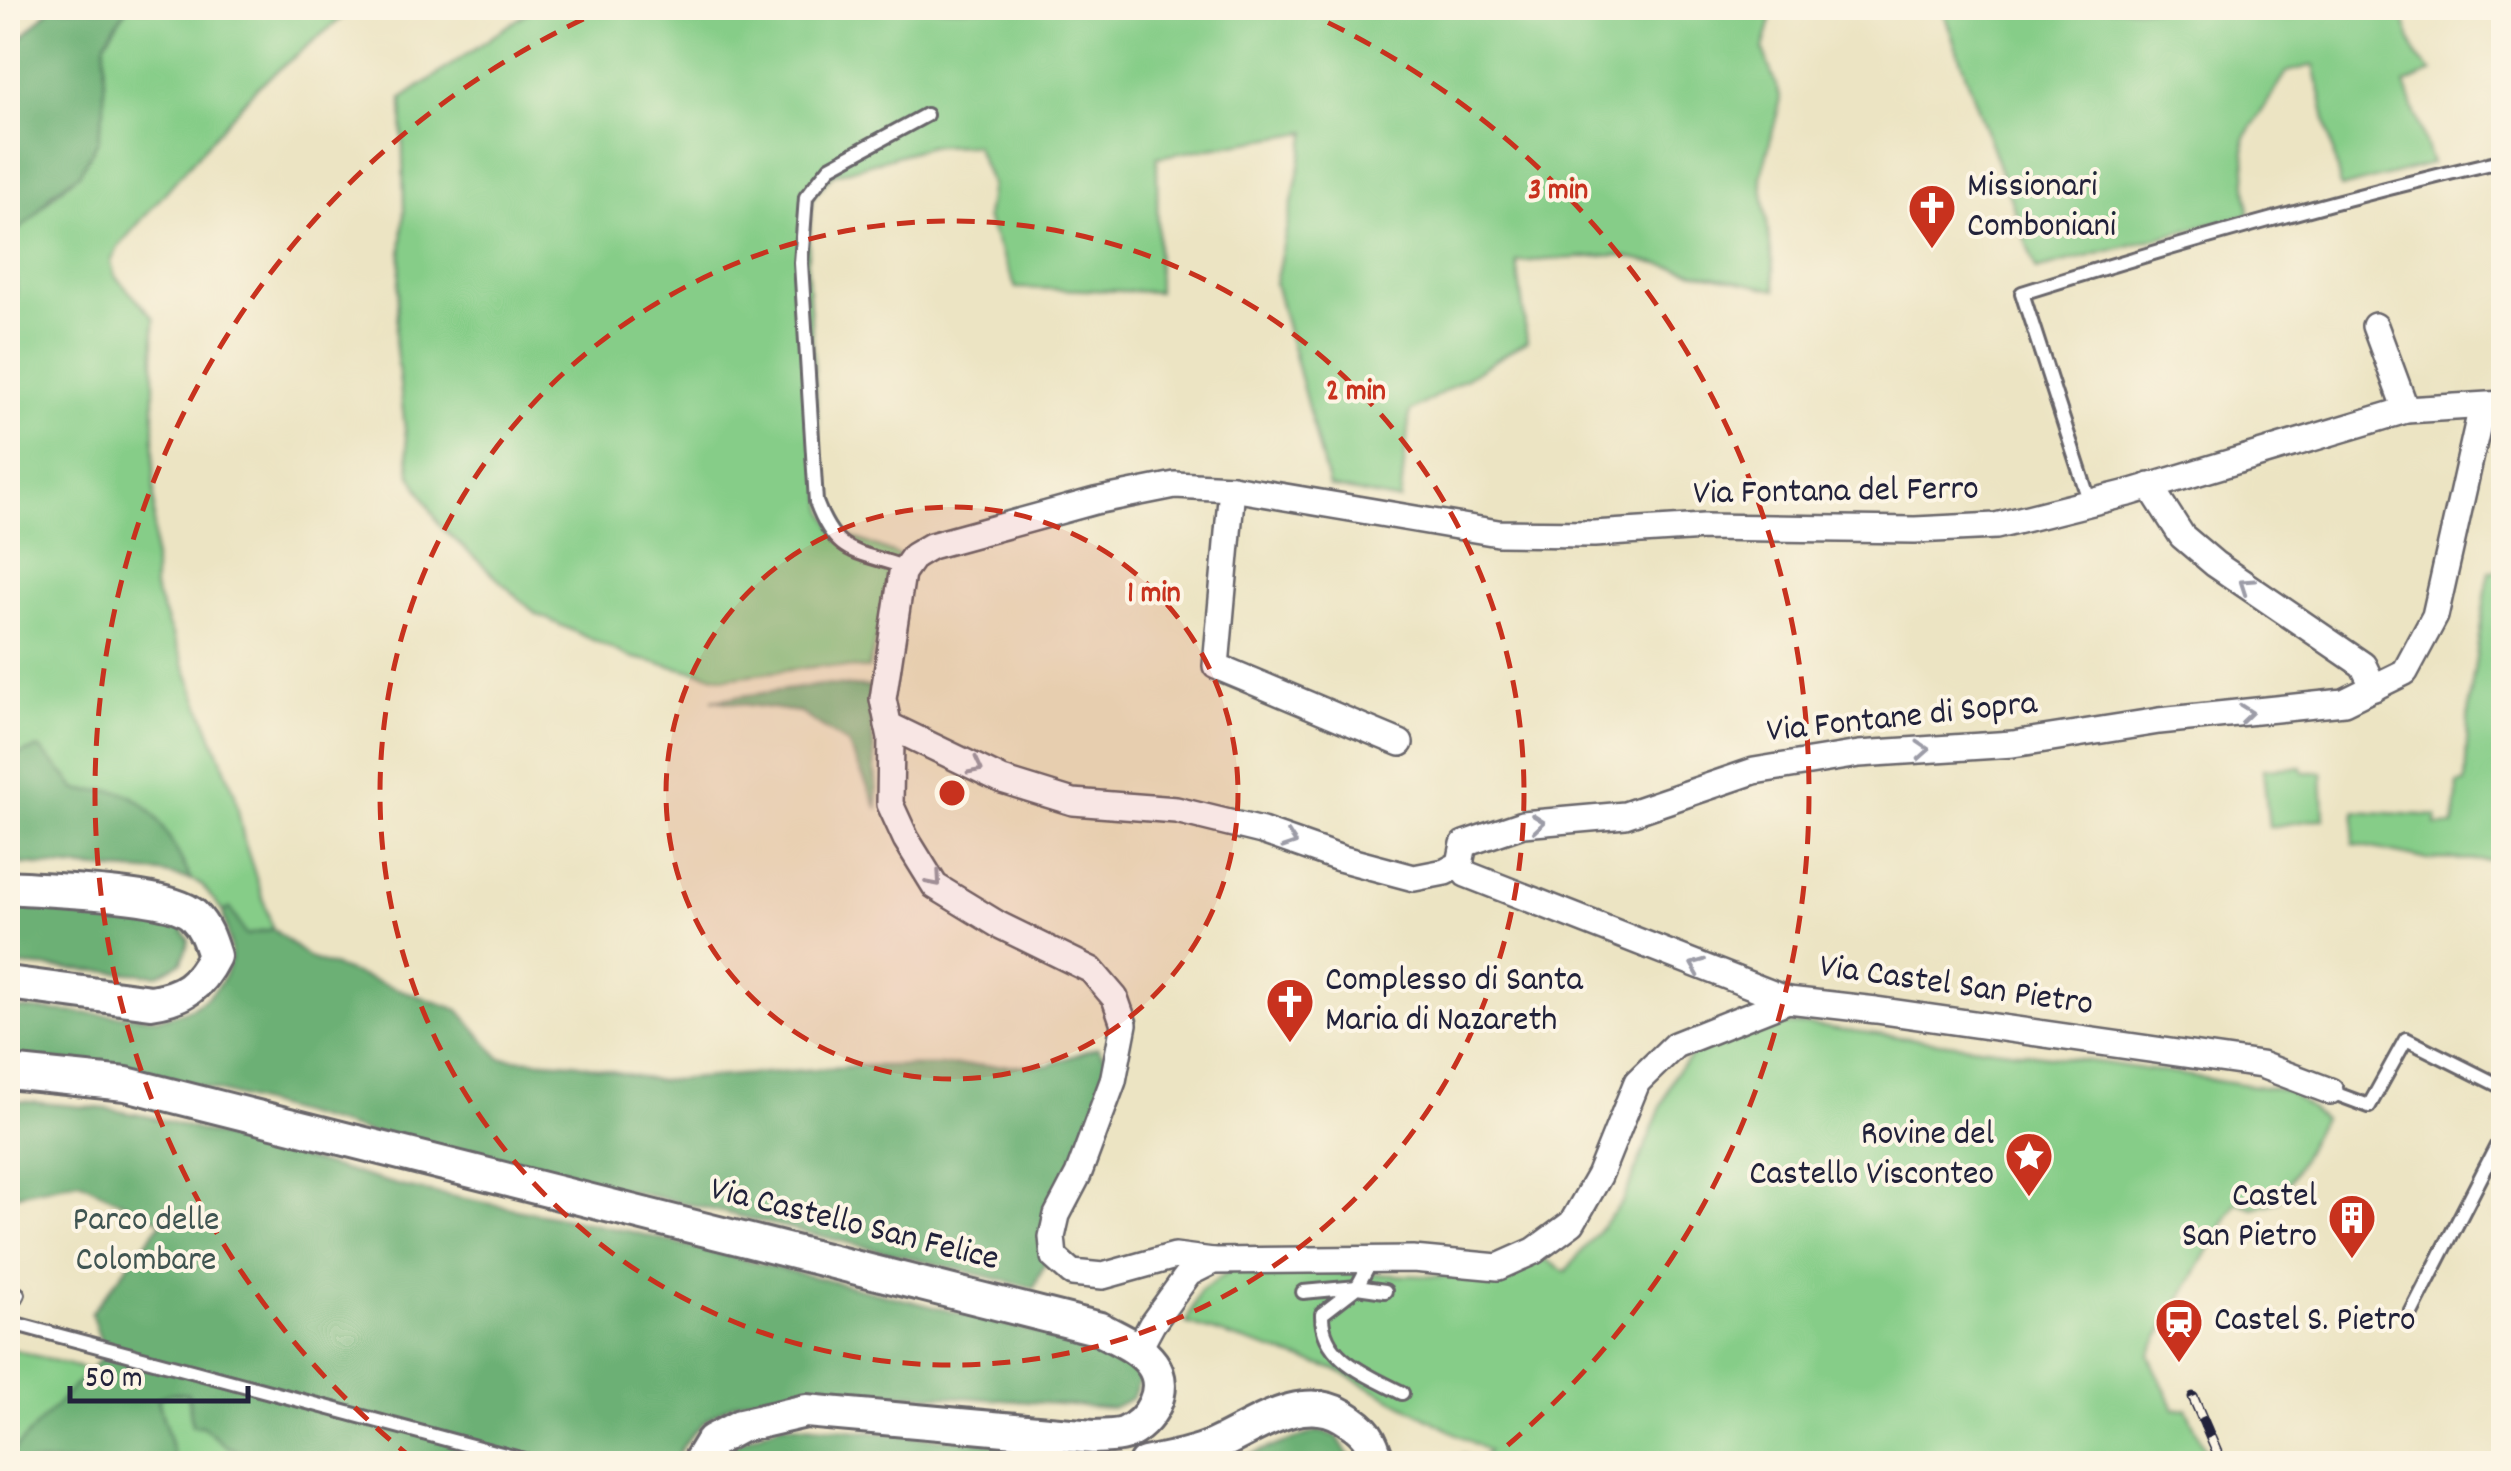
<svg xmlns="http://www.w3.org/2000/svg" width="2511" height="1471" viewBox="0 0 2511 1471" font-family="Dekko,sans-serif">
<rect width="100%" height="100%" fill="#fcf5e5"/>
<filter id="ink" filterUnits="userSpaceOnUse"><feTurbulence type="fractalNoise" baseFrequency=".01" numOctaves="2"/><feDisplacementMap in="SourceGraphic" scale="20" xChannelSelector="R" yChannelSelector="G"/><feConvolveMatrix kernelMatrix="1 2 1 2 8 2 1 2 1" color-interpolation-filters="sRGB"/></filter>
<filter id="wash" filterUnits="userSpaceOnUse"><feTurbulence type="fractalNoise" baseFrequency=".0048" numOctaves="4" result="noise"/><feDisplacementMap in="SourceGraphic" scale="40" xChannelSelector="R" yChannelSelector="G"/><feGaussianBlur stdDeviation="2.25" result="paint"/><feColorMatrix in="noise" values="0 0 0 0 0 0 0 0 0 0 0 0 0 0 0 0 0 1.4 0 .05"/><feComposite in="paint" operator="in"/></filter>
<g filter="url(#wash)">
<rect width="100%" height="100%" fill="#ece4c3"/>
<g fill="#86cd88" stroke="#547862" stroke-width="2.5">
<path d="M127 8H354L256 88 118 247 111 262 115 276 154 318V589L235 794 244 841 273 929 246 936 229 909 223 912 202 885 192 880 158 820 116 791 90 793 75 789 66 776 8 750V410L15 378 12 328 16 289 10 237C35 217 52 193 79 174L105 42Z"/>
<path d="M534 8H1774L1763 50 1781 99 1761 177 1776 290 1618 255 1517 262 1527 341 1410 412 1400 501 1329 487 1275 283 1307 132 1157 157 1158 292 1016 288 986 218 991 184 975 145 930 146 832 175 812 198 807 264 824 509 834 530 900 556 868 669 821 666 725 678 630 657 536 614 440 526 410 473 395 341 404 211 402 99Z"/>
<path d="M1942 8H2400L2417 57 2432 72 2405 84 2432 164 2341 188 2314 65 2287 72 2244 139 2249 214 2036 270Z"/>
<path d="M2489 571H2503V860L2424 859 2353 844 2355 811 2437 816 2436 825 2454 826 2458 784 2465 783 2469 703Z"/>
<path d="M2302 767 2303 772H2322L2324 818 2269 827 2263 769Z"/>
<path d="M1775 1024 1806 1025 2104 1063 2288 1091 2322 1118 2280 1200 2253 1208 2236 1202 2149 1355 2174 1409 2186 1408 2211 1463H1449L1463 1454 1478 1462 1488 1451 1339 1371 1186 1323 1200 1291 1232 1269 1479 1278 1545 1259 1565 1272 1623 1201 1674 1075 1694 1053 1738 1034Z"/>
<path d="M8 1348 95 1372 8 1463Z"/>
<path d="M171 1393 188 1394C205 1432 212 1441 252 1456V1463H175C172 1440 162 1421 158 1397Z"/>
</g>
<g fill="#6cb074" stroke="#476958" stroke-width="2.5">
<path d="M51 8H127L105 42 104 109 98 141 79 174 52 193 34 217 10 237 16 289 12 328 15 378 8 410V51Z"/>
<path d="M822 685 869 687 878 809 848 744 799 712 712 700Z"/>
<path d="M39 748 66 776 75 789C89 793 101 789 115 791 154 795 175 850 192 880L160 873 8 863V750L19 754Z"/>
<path d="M8 906 154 916 177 921 189 940 182 962 158 975 8 965Z"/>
<path d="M230 908 246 935 273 929 309 958 459 1010 500 1058 574 1063 659 1081 858 1066 1049 1065 1097 1047 1119 1075 1105 1127 1034 1288 697 1206 414 1145 160 1075 113 1066 8 1057V1008L158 1018C190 1013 222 995 230 960 233 947 225 926 223 912Z"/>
<path d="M8 1100 107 1109 151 1117 405 1187 633 1232 1043 1334 1128 1361 1140 1380 1132 1398 1112 1408C1023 1402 934 1393 845 1393 812 1393 769 1390 738 1402 709 1414 686 1434 673 1464L252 1463 251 1456 226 1446 202 1426H192L188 1394 171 1393 158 1398C162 1421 172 1440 175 1463H8V1456L105 1354 91 1313 162 1222 79 1181 8 1196Z"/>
<path d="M782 1424 1094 1452 1006 1464H726L733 1444Z"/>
<path d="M1318 1431 1337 1436 1353 1463H1226Z"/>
</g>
</g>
<g filter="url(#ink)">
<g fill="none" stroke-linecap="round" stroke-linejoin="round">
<g stroke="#69666b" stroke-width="18">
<g id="service">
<path d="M2090 503 2022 293C2181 243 2341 198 2504 160"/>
<path d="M906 568C857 550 837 558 816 502L801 263 806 197 830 167 926 115"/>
<path d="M2334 1093 2369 1106 2406 1039 2504 1088"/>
<path d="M1372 1259 1357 1287 1322 1314C1321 1359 1368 1375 1402 1393"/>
<path d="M1303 1292 1357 1287 1385 1291"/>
<path d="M8 1312 18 1294"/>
<path d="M2408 1319 2504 1132"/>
<path d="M8 1322 539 1464"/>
</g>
</g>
<g stroke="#69666b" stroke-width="30">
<g id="minor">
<path d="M2375 326 2406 410"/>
<path d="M2150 486 2182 536 2215 564 2363 665 2374 688"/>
<path d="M1232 488 1216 666 1400 743"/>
<path d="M888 725 1002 780 1073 802 1176 810 1262 831 1339 858 1414 878 1445 872 1460 864"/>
<path d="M1460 864 1464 844 1523 824 1625 815 1754 771 1859 754 2013 744 2159 721 2344 702 2405 672 2435 616 2482 406"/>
<path d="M1460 864 1466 874 1788 1000"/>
<path d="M1213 1261 1175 1256 1103 1276 1072 1273 1054 1257 1052 1237 1057 1215 1078 1175 1113 1081 1124 1024 1115 998 1091 970 999 925 935 886 906 839 890 804 891 738 883 699 902 573 914 556 931 546 1095 501 1175 485 1232 488 1498 533 1594 534 1704 527 1915 530 1996 526 2132 492 2406 410 2504 404"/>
<path d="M1138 1350 1152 1324 1189 1273 1213 1261 1413 1259 1498 1267 1534 1251 1572 1223 1599 1176 1637 1082 1675 1045 1788 1000 1876 1010 2261 1065 2330 1091"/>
</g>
</g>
<g stroke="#69666b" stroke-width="38">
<g id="tertiary">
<path d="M8 887C44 890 170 892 193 915 205 927 209 940 214 956 199 986 184 997 151 1002L8 983"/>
<path d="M8 1072 126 1084 1100 1329C1118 1339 1140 1347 1152 1364 1170 1389 1150 1423 1124 1434 1115 1437 1103 1436 1093 1437L806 1411 740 1426 712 1441 698 1464"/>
<path d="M1145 1464C1165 1460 1187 1456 1206 1449 1247 1433 1299 1389 1343 1416 1366 1430 1371 1437 1378 1464"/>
</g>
</g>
<use href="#service" stroke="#fff" stroke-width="12"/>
<use href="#minor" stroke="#fff" stroke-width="25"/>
<use href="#tertiary" stroke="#fff" stroke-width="32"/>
<g stroke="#22223b" stroke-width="11">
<path id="rail" d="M2193 1397 2222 1464"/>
</g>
<use href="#rail" stroke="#fcf5e5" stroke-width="8" stroke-dasharray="22" stroke-linecap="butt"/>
</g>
<defs><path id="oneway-chevron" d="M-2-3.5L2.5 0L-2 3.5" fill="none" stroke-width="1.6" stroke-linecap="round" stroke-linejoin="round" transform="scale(2.5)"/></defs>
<g stroke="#9c9ca7">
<use href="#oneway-chevron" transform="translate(2246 585) rotate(-146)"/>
<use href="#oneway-chevron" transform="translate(2246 713) rotate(-6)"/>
<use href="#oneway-chevron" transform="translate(1923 750) rotate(-4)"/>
<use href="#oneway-chevron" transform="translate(976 767) rotate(27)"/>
<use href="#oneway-chevron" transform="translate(1538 823) rotate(-6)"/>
<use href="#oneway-chevron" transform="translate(1290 841) rotate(19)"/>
<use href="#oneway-chevron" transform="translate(935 880) rotate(49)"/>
<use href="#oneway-chevron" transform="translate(1697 966) rotate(-158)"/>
</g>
</g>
<circle cx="952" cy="793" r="286" fill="#c8321e" fill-opacity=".12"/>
<g fill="none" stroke="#c8321e" stroke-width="5" stroke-dasharray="18 12">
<circle cx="952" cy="793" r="286"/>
<circle cx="952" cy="793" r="572"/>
<path d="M413 1459A857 857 0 0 1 603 10M1301 10A857 857 0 0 1 1491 1459"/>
</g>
<defs>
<g id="church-pin" transform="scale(2.5)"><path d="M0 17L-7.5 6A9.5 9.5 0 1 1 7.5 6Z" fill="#c8321e" stroke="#fcf5e5"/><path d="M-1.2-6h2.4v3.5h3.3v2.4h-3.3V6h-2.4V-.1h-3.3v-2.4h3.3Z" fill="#fff"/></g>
<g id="sight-pin" transform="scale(2.5)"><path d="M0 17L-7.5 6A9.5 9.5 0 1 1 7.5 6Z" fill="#c8321e" stroke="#fcf5e5"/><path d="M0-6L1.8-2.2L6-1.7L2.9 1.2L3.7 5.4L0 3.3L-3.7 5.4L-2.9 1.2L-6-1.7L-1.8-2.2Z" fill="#fff"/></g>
<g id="building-pin" transform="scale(2.5)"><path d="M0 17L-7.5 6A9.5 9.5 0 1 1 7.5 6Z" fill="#c8321e" stroke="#fcf5e5"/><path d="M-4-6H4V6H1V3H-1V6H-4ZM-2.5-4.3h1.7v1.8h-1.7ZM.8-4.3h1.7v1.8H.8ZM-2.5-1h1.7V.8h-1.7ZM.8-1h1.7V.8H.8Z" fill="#fff"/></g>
<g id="station-pin" transform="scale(2.5)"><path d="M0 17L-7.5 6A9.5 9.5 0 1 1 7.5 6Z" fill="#c8321e" stroke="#fcf5e5"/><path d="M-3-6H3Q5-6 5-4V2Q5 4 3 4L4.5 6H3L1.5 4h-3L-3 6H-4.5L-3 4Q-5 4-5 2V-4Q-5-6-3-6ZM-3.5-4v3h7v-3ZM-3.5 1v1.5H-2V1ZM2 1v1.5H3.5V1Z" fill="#fff"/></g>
</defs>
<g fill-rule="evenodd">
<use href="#church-pin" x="1932" y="208"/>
<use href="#church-pin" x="1290" y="1002"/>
<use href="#sight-pin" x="2029" y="1156"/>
<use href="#building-pin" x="2352" y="1218"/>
<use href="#station-pin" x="2179" y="1322"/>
</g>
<g text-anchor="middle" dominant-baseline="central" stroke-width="8" stroke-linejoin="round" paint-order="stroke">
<g font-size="35" fill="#22223b" stroke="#fcf5e5" text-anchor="start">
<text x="1967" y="188">Missionari<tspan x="1967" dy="40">Comboniani</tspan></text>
<text x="1325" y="982">Complesso di Santa<tspan x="1325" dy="40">Maria di Nazareth</tspan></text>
<text x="1994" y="1136" text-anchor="end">Rovine del<tspan x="1994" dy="40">Castello Visconteo</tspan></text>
<text x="2317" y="1198" text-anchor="end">Castel<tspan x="2317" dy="40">San Pietro</tspan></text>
<text x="2214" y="1322">Castel S. Pietro</text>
</g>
<g font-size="35" fill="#22223b" stroke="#fcf5e5">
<text transform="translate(1836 493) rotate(-1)">Via Fontana del Ferro</text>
<text transform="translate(1902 719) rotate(-6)">Via Fontane di Sopra</text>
<text transform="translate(1956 987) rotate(8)">Via Castel San Pietro</text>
<text transform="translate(854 1226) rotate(14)">Via Castello San Felice</text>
</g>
<g font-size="35" fill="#405552" stroke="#fcf5e5">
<text x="146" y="1222">Parco delle<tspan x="146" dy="40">Colombare</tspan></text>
</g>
</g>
<circle cx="952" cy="793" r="15" fill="#c8321e" stroke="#fcf5e5" stroke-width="5"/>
<g font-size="30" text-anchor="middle" font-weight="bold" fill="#c8321e" stroke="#fcf5e5" stroke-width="8" stroke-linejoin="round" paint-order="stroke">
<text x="1558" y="198">3 min</text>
<text x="1356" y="399">2 min</text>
<text x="1154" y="601">1 min</text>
</g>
<rect width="2511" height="1471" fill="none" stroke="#fcf5e5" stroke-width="40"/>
<path d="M70 1386v15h178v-15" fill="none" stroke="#22223b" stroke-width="5"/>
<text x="85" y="1386" font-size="30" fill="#22223b" stroke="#fcf5e5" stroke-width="8" paint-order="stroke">50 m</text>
</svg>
